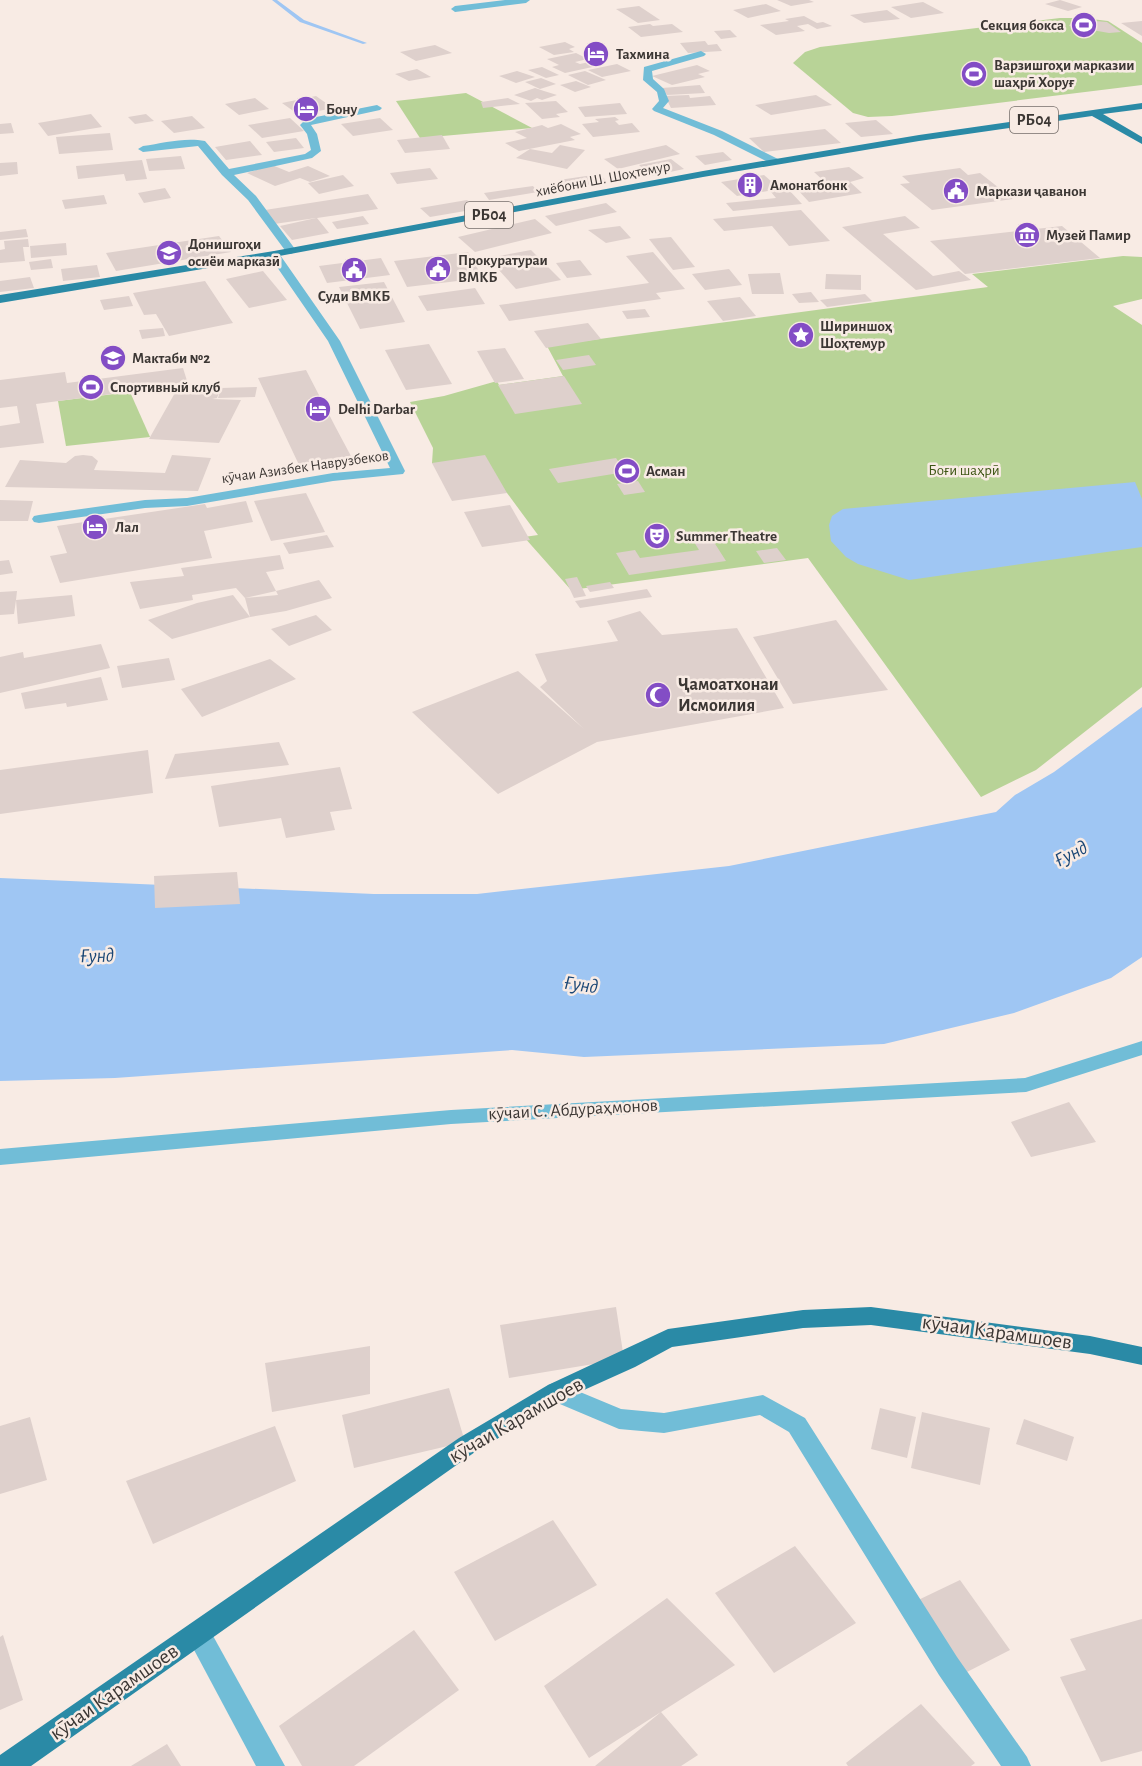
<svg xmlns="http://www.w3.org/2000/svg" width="1142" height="1766" viewBox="0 0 1142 1766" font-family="'Alegreya Sans',sans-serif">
<rect width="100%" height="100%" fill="#f8ebe4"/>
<g fill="#b8d397">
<path d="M1060 18H1083L1108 21 1142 43V85L892 116 868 117 853 113 793 63 805 52 820 47Z"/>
<path d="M466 93 532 128 420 138 396 101Z"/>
<path d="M1123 256 1142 257V299L1113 306 1142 325V687L1036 770 981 797 808 558 571 590 524 537 538 535 507 493 432 463 433 448 410 402 444 396 497 381 499 385 563 376 547 346 988 287 972 274Z"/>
<path d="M130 392 150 437 66 446 58 401Z"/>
</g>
<g fill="#9fc6f3">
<path d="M1135 482 1142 499V547L909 580 858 564 846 557 831 541 829 525 832 516 843 509Z"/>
<path d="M1142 707V957L1111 978 1014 1013 884 1044 584 1057 512 1050 115 1078 0 1081V878L374 894H477L729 866 996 812 1015 795 1054 772Z"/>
</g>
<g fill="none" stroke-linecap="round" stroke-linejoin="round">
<path fill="#9fc6f3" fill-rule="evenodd" d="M272 0H277L304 20 367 43 363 44 300 22Z"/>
</g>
<g fill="#ded0cc">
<path d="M777 0H809L814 2 791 6Z"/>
<path d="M1060 0 1082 7 1068 11 1045 4Z"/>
<path d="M923 2 944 13 911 18 891 7Z"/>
<path d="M766 4 781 11 748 18 733 10Z"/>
<path d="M639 6 660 20 638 23 616 9Z"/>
<path d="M887 10 900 19 864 23 850 15Z"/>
<path d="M804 16 817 23 823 22 832 26 817 29 808 24 797 26 805 31 776 35 760 25 789 21 785 19Z"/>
<path d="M1073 19 1107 22 1121 32 1109 33 1069 26Z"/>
<path d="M1142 21V36L1121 23Z"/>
<path d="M650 24 653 26 672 24 683 32 641 37 628 27Z"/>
<path d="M730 30 737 37 721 39 714 31Z"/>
<path d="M705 41 708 45 717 44 722 51 688 53 680 43Z"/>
<path d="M565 42 575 47 569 49 574 52 554 55 539 47Z"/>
<path d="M435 45 452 53 416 61 400 52Z"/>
<path d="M576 53 588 59 575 62 580 64 589 62 597 66 565 73 552 67 559 65 547 59Z"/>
<path d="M617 64 631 71 602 77 588 70Z"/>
<path d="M697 65 710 71 698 74 705 77 672 85 652 76Z"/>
<path d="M542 67 559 75 546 78 528 70Z"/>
<path d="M417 69 431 77 409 81 395 74Z"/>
<path d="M517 71 535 77 516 83 499 76Z"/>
<path d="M585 71 606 80 588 85 568 75Z"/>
<path d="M541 78 556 84 540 89 525 82Z"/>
<path d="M576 81 591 87 575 92 560 85Z"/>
<path d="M700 85 705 93 667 95 662 88Z"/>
<path d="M535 88 544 91 557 95 542 100 537 98 531 101 514 95Z"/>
<path d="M689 95 690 98 710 96 716 105 671 108 665 96Z"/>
<path d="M816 95 832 105 771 115 755 105Z"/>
<path d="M316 96 333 108 299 115 282 103Z"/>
<path d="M255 98 269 109 239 115 225 104Z"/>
<path d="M508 98 520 104 483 108 481 102Z"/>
<path d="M556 101 568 112 556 114 560 117 542 119 525 103Z"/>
<path d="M620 103 627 114 585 117 578 107Z"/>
<path d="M91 114 102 127 48 136 38 123Z"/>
<path d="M146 114 154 121 135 124 128 117Z"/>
<path d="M192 116 205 128 174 133 161 121Z"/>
<path d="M615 117 619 120 615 121 619 125 632 123 640 132 593 137 582 124 599 122 595 119Z"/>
<path d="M290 118 304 131 262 138 248 125Z"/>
<path d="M380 118 393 130 353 136 341 124Z"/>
<path d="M876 120 893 134 861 137 845 123Z"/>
<path d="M11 123 14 133 0 134V124Z"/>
<path d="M561 124 581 134 570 137 575 140 519 151 505 143 527 138 515 132 542 125 548 128Z"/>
<path d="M825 129 841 143 764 152 749 138Z"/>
<path d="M110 133 113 150 59 154 56 137Z"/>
<path d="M442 135 450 149 405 153 397 140Z"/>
<path d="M296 138 304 148 274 152 266 142Z"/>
<path d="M250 141 262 155 226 160 215 147Z"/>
<path d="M560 145 585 150 567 169 516 158 530 149 552 153Z"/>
<path d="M666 145 680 154 618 169 604 159Z"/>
<path d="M723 152 732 160 705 165 695 156Z"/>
<path d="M181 156 185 169 149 171 146 159Z"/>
<path d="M671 159 684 169 651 176 639 165Z"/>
<path d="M142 160 147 179 126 181 124 174 78 179 76 166Z"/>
<path d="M17 162 18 174 0 176V163Z"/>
<path d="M272 165 289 172 308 166 330 176 310 182 300 178 275 186 247 173Z"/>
<path d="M849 167 864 178 850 182 862 193 809 202 796 188 825 182 814 172Z"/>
<path d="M430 168 438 179 397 184 390 173Z"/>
<path d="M960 168 968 175 980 173 1013 199 932 210 900 184 910 183 902 176Z"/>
<path d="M600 174 607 182 566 188 559 180Z"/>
<path d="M343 175 354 186 319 194 308 183Z"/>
<path d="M764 175 780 189 737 196 721 182Z"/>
<path d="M533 186 538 192 489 200 484 193Z"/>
<path d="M165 188 171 198 144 203 138 193Z"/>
<path d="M789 190 802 204 733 211 726 203 776 198 771 192Z"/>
<path d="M368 194 378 209 317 218 329 233 292 240 280 226 316 218 274 224 265 210Z"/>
<path d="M104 195 107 204 65 209 62 200Z"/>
<path d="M467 200 477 209 430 217 420 208Z"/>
<path d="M606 203 617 212 556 226 545 216Z"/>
<path d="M801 210 830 241 789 246 772 226 724 231 713 219Z"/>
<path d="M363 216 369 224 337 229 332 222Z"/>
<path d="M905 216 920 228 883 234 933 276 959 271 971 280 916 290 842 227Z"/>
<path d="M535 219 552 233 475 252 458 237Z"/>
<path d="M620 226 631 238 606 243 588 230Z"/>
<path d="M1062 226 1100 258 965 274 930 241Z"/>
<path d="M26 229 28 237 0 240V232Z"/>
<path d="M219 236 231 252 116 271 106 253Z"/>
<path d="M671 237 695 267 673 270 649 239Z"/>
<path d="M28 239 29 247H23L25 261 0 263V250L5 249 4 241Z"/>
<path d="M66 243 67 255 31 258 30 246Z"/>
<path d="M531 250 561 280 516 289 488 258Z"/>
<path d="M468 252 483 278 407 287 394 261Z"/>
<path d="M653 252 685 289 656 293 661 299 509 321 499 305 649 283 626 256Z"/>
<path d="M381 258 390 275 327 283 319 266Z"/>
<path d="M51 259 53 268 31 270 29 262Z"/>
<path d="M580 260 592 275 567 278 556 263Z"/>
<path d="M97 265 100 277 63 281 61 269Z"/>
<path d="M729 269 742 285 705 290 692 274Z"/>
<path d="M263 271 287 300 249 308 226 279Z"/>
<path d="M780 273 784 294H752L748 274Z"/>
<path d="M826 274 861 275V290L825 289Z"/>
<path d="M30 277 34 288 0 292V281Z"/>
<path d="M205 281 233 323 169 336 156 314 144 315 133 293Z"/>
<path d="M384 282 405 322 360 329 339 287Z"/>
<path d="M475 288 485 304 427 311 418 296Z"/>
<path d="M811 292 819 302 799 303 792 294Z"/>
<path d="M865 294 872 301 827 307 820 300Z"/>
<path d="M129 296 133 306 104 310 100 300Z"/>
<path d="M740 297 756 316 723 321 707 301Z"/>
<path d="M645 309 650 317 627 319 622 311Z"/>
<path d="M588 323 601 339 546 348 534 331Z"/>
<path d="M163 328 165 336 142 339 139 330Z"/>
<path d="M429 344 452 384 406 390 385 350Z"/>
<path d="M505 348 524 379 495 383 477 351Z"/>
<path d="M589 355 596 365 563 370 556 360Z"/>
<path d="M183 368 188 384 36 404 44 443 0 448V426L20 423 17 406 0 408V380L65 372 67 383Z"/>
<path d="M306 370 336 428 352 458 300 467 258 378Z"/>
<path d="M564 376 582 404 515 414 498 385Z"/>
<path d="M257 387 255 397 218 398 221 388Z"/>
<path d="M176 391 219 393 217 398 212 399 241 400 219 443 149 439Z"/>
<path d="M83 455 92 456 98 461 94 470 165 473 172 455 211 458 198 491 5 487 20 460 66 463 75 456Z"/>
<path d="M485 455 507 493 452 501 432 463Z"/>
<path d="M616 458 625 472 558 483 549 469Z"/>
<path d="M638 481 645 492 624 495 617 484Z"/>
<path d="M306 493 325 532 271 541 254 501Z"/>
<path d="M0 500 33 501 28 521H0Z"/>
<path d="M246 501 253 522 204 531 212 558 60 583 50 556 67 553 57 526 205 504 207 508Z"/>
<path d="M510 505 530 540 482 547 464 512Z"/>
<path d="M327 535 334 547 289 554 283 543Z"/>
<path d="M712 539 726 561 629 575 616 553 635 550 640 558 699 550 694 542Z"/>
<path d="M777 548 786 560 764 563 756 551Z"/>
<path d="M280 555 284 569 266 572 276 591 245 598 278 595 276 591 319 580 332 598 286 611 250 617 245 598 236 588 192 595 193 600 140 609 130 582 184 576 181 568Z"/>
<path d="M9 560 13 573 0 575V561Z"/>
<path d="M577 577 586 596 574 598 565 579Z"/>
<path d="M610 582 614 588 590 592 586 586Z"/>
<path d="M647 589 652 597 580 608 575 601Z"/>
<path d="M17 591 16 600 72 595 75 616 18 624 16 600 14 614 0 615V592Z"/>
<path d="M233 595 250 617 172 639 148 620 197 603Z"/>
<path d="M640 611 662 635 737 628 784 708 597 742 498 794 412 712 518 671 584 729 540 687 547 681 535 654 618 641 607 621Z"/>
<path d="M316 615 332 630 289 646 271 629Z"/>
<path d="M836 620 888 690 793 704 753 637Z"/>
<path d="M101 644 110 668 0 693V657L23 652 24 658Z"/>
<path d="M169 658 175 680 122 688 117 666Z"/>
<path d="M270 659 296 679 202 717 181 689Z"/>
<path d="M101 677 108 700 67 707 66 703 25 709 21 693Z"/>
<path d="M279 742 289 765 165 779 175 754Z"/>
<path d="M148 750 153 793 0 814V770Z"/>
<path d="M340 767 352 809 330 812 335 830 286 838 281 818 219 827 211 786Z"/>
<path d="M237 872 240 904 155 908 154 876Z"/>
<path d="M1069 1102 1096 1142 1031 1157 1011 1122Z"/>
<path d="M616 1307 624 1359 509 1378 500 1325Z"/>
<path d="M370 1346V1394L272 1412 265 1363Z"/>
<path d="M449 1388 465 1442 354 1468 342 1415Z"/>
<path d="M880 1408 916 1417 907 1458 871 1449Z"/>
<path d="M922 1412 990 1428 980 1485 911 1468Z"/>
<path d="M30 1417 47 1480 0 1494V1426Z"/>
<path d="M1024 1419 1074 1437 1067 1461 1016 1444Z"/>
<path d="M275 1426 296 1481 153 1544 126 1481Z"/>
<path d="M553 1520 597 1585 495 1641 454 1572Z"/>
<path d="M795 1546 856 1623 774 1673 715 1593Z"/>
<path d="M960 1580 1010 1650 963 1674 914 1602Z"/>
<path d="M667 1598 735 1665 661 1712 698 1755 681 1766H595L661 1712 589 1758 544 1686Z"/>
<path d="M1142 1619V1751L1101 1762 1060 1677 1086 1670 1070 1639Z"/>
<path d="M414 1630 459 1690 354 1766H302L279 1726Z"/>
<path d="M3 1635 23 1700 0 1710V1637Z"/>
<path d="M921 1704 975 1763 971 1766H848L846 1763Z"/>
<path d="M167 1744 181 1766H131Z"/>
</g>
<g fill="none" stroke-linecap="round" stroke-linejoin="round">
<g fill="#71bdd7" fill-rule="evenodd">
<path d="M505 0H530L526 3 455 12 451 9 455 6Z"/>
<path d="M701 51 706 54 704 56 652 71 653 79 664 89 669 101 663 108 722 131 780 160V164H772L714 135 654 111 652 109 659 101 657 92 643 80 644 67Z"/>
<path d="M377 105 382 108 380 110 311 125 317 134 321 151 312 158 234 175 256 196 295 249 297 251 291 254 287 253 248 200 222 175 198 146 143 152 138 149 143 146C163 143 185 137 205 141L229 169 305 154 311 150 307 134 300 125 306 119Z"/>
<path d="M274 251 278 252 340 341 405 471 403 474 333 481 187 506 145 508 39 523 34 522 32 519 34 516 39 515 145 500 187 498 333 473 390 468 328 341 268 254Z"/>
<path d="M1142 1041V1055L1026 1092 451 1124 0 1165V1149L451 1110 1025 1078Z"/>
<path d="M556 1382 621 1409 664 1413 763 1395 805 1418 957 1657 1027 1757 1031 1766H1001L939 1675 789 1432 760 1415 664 1433 619 1429 548 1399 544 1392 548 1385Z"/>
<path d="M198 1621 207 1625 285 1766H256L185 1633 189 1625Z"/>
</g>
<g fill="#2a8aa6" fill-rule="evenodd">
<path d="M1142 103V109L1103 114 1142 137V144L1092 116 919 141 703 177 274 257 0 303V295L274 251 703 171 919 135Z"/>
<path d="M871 1307 1090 1336 1142 1347V1365L1090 1354 871 1325 803 1328 672 1347 635 1367 564 1399 475 1452 31 1766H0V1755L459 1438 548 1385 668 1329 803 1310Z"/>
</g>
</g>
<defs>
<g id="stadium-disc" transform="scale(1.35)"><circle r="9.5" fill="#834dc5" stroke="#f8ebe4"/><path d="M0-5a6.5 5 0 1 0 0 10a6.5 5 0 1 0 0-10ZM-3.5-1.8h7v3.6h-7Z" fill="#fff"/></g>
<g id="hotel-disc" transform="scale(1.35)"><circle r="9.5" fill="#834dc5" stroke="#f8ebe4"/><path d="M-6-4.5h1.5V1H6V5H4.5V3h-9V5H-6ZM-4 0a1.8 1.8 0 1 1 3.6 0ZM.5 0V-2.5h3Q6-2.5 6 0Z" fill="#fff"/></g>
<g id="building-disc" transform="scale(1.35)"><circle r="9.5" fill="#834dc5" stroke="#f8ebe4"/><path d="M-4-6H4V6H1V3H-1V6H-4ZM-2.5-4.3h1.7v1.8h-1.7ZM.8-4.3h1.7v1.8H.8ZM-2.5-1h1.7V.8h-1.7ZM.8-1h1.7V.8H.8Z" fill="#fff"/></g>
<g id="civic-disc" transform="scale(1.35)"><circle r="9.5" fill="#834dc5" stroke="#f8ebe4"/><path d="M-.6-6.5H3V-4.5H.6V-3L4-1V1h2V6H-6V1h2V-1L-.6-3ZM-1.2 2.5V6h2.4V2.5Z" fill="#fff"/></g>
<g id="museum-disc" transform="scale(1.35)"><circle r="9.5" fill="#834dc5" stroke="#f8ebe4"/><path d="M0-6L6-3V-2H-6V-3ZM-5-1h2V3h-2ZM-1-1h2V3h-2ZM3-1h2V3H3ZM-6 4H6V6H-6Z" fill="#fff"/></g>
<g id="university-disc" transform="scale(1.35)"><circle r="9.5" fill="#834dc5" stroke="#f8ebe4"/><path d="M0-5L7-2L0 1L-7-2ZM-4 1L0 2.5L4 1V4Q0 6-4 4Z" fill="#fff"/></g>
<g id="sight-disc" transform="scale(1.35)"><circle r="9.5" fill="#834dc5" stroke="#f8ebe4"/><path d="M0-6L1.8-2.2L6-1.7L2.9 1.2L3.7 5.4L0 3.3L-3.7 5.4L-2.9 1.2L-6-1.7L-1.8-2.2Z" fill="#fff"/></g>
<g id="school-disc" transform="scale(1.35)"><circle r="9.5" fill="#834dc5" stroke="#f8ebe4"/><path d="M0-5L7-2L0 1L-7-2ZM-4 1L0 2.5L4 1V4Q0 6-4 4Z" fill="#fff"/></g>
<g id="theatre-disc" transform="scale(1.35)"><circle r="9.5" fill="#834dc5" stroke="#f8ebe4"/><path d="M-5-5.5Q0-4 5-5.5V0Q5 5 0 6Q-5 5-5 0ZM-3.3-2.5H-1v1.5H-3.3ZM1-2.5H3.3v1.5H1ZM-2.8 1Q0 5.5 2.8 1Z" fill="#fff"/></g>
<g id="mosque-disc" transform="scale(1.35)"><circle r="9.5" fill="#834dc5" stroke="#f8ebe4"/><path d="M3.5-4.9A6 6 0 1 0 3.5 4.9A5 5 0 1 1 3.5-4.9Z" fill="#fff"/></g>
</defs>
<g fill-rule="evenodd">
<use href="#stadium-disc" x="1084" y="25"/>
<use href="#hotel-disc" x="596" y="54"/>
<use href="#stadium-disc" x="974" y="74"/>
<use href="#hotel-disc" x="306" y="109"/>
<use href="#building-disc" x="750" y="185"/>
<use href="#civic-disc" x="956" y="191"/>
<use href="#museum-disc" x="1027" y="235"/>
<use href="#university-disc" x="169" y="253"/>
<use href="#civic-disc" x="438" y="269"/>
<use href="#civic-disc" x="354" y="270"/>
<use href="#sight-disc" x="801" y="335"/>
<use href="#school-disc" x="113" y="358"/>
<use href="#stadium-disc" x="91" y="387"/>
<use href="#hotel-disc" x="318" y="409"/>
<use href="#stadium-disc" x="627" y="471"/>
<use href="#hotel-disc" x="95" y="527"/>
<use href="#theatre-disc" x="657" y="536"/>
<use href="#mosque-disc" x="658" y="695"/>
</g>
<g text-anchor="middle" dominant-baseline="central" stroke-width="5" stroke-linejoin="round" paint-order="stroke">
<g font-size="15" font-weight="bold" fill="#3c3734" stroke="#f8ebe4" text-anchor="start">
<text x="1064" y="25" text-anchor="end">Секция бокса</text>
<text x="616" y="54">Тахмина</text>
<text x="994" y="65">Варзишгоҳи марказии<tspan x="994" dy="17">шаҳрӣ Хоруғ</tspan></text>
<text x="326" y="109">Бону</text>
<text x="770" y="185">Амонатбонк</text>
<text x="976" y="191">Маркази ҷаванон</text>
<text x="1046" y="235">Музей Памир</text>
<text x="188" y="244">Донишгоҳи<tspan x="188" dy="17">осиёи марказӣ</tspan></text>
<text x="458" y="260">Прокуратураи<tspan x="458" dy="17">ВМКБ</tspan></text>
<text x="354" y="296" text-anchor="middle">Суди ВМКБ</text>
<text x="820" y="326">Шириншоҳ<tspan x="820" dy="17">Шоҳтемур</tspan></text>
<text x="132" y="358">Мактаби №2</text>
<text x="110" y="387">Спортивный клуб</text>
<text x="338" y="409">Delhi Darbar</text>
<text x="646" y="471">Асман</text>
<text x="115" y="527">Лал</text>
<text x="676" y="536">Summer Theatre</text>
</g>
<g font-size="15" fill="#3c3734" stroke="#f8ebe4">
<text transform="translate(603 179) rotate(-11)">хиёбони Ш. Шоҳтемур</text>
<text transform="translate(305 467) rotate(-8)">кӯчаи Азизбек Наврузбеков</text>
</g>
<g font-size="15" fill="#3e5615" stroke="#f8ebe4">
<text x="964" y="470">Боғи шаҳрӣ</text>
</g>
<g fill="#f8ebe4" stroke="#746d69" stroke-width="1.5">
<rect x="1010" y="107" width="48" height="26" rx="4.5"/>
<rect x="465" y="202" width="48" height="26" rx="4.5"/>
</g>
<g font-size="16" font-weight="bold" fill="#3c3734">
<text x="1034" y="120">РБ04</text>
<text x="489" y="215">РБ04</text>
</g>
<g font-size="18" font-weight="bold" fill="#3c3734" stroke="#f8ebe4" text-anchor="start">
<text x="678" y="685">Ҷамоатхонаи<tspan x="678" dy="21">Исмоилия</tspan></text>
</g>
<g font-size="18" fill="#3c3734" stroke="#f8ebe4">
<text transform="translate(573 1110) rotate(-3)">кӯчаи С. Абдураҳмонов</text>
</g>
<g font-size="20" font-style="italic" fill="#194675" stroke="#f8ebe4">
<text transform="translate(1071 854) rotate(-27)">Ғунд</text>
<text transform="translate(97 956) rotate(-1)">Ғунд</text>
<text transform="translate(581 985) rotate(8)">Ғунд</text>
</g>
<g font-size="21" fill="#3c3734" stroke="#f8ebe4">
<text transform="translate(997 1332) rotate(8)">кӯчаи Карамшоев</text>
<text transform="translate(516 1420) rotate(-30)">кӯчаи Карамшоев</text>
<text transform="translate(114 1692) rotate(-35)">кӯчаи Карамшоев</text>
</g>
</g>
</svg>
